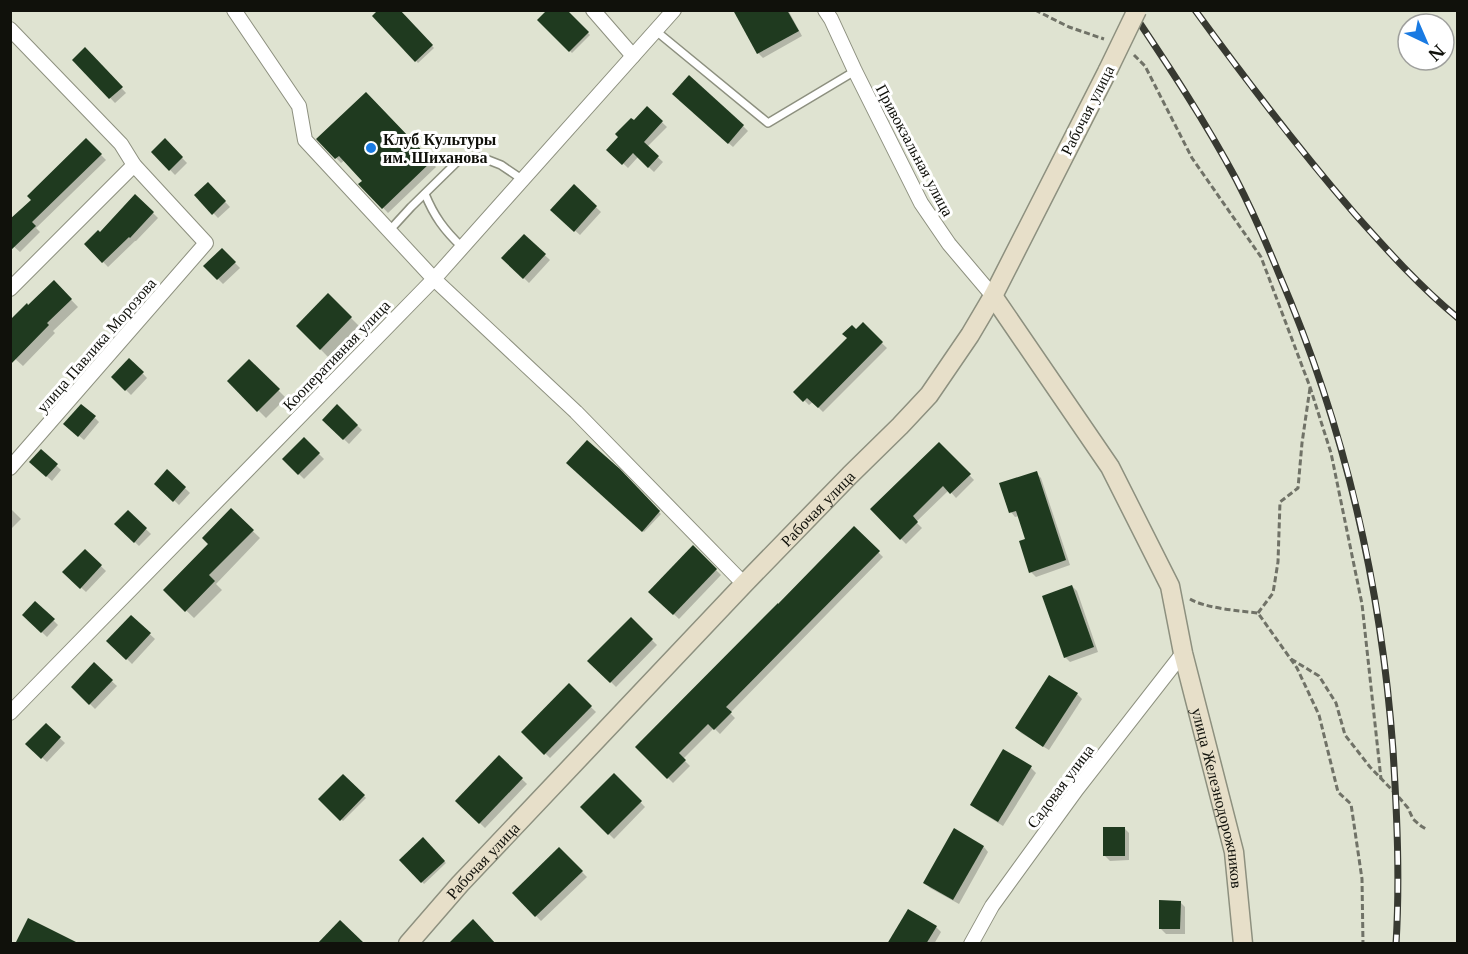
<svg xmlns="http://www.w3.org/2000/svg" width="1468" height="954" viewBox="0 0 1468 954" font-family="'Libre Baskerville',serif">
<rect width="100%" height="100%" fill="#dfe3d1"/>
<g fill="#0003">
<path d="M398 10 434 48 418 63 374 16Z"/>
<path d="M565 10 590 35 572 53 539 20Z"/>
<path d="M744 10H788L802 36 763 58 758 53Z"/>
<path d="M85 49 126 93 115 103 74 60Z"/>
<path d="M366 94 436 167 388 213 361 184 364 181 345 160 341 163 318 139Z"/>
<path d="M679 99 743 126 748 131 733 147Z"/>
<path d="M647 108 667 127 647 147 663 162 654 172 638 157 628 168 609 150Z"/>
<path d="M86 140 106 160 36 228 40 232 20 252 10 243 33 200Z"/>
<path d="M165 140 187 163 175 175 153 152Z"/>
<path d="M208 184 230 207 218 218 196 195Z"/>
<path d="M574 186 601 212 580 235 552 210Z"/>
<path d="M136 196 158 218 136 241H135L108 267 86 244 100 234Z"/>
<path d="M524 236 550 260 529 283 503 258Z"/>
<path d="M222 250 240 268 223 284 205 266Z"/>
<path d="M54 282 78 307 53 331 55 333 23 366 10 354 28 307Z"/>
<path d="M328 295 359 326 328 357 298 326Z"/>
<path d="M863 325 887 348 823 412 813 402 809 405 796 392Z"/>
<path d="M130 360 147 378 131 395 113 377Z"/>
<path d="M249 361 286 398 266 418 229 381Z"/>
<path d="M337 406 362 430 349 444 324 420Z"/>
<path d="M95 418 99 422 84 440 70 428Z"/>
<path d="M304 439 324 459 304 479 284 459Z"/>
<path d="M939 444 974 480 956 498 949 490 916 522 922 528 906 544 872 509Z"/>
<path d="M41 451 61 470 52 481 31 462Z"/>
<path d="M568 463 618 471 661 514 644 532Z"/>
<path d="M167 471 190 493 179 505 156 483Z"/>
<path d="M1036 473 1041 478 1070 565 1036 577 1031 572 1027 540 1019 516 1015 517 1011 512Z"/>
<path d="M10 508 21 519 10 530Z"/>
<path d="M231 510 260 538 216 584 222 590 194 618 165 590 210 544Z"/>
<path d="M128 512 151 534 139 546 116 524Z"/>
<path d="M854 528 883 557 730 713 735 718 720 734 714 728 683 759 690 766 673 783 637 747Z"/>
<path d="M693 547 721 575 679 619 650 592Z"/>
<path d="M85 551 106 571 86 592 64 572Z"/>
<path d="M1072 586 1077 591 1098 652 1070 662 1065 657Z"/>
<path d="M36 603 58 625 47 637 24 615Z"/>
<path d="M131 617 155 639 132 664 109 641Z"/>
<path d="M631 619 657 645 616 687 590 661Z"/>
<path d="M94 665 117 686 95 709 73 687Z"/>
<path d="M569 686 596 712 550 758 523 732Z"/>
<path d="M1077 694 1082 699 1049 750 1021 733 1016 728Z"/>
<path d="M46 725 65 743 47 762 27 744Z"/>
<path d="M499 757 527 784 485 828 457 801Z"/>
<path d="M1031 768 1036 773 1003 826 976 809 972 804Z"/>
<path d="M614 775 645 807 614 839 582 807Z"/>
<path d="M343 776 366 798 343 821 320 799Z"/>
<path d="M1124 828 1129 833V860L1110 861 1105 856Z"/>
<path d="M423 839 446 863 424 884 401 860Z"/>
<path d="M984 847 988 852 959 904 930 888 925 883Z"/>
<path d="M559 849 587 877 541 921 514 893Z"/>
<path d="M1180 902 1185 907V934H1166L1161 929Z"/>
<path d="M936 927 941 932 934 944H889Z"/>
</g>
<g fill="#1f3a1f">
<path d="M378 10H400L433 45 415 62 372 16Z"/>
<path d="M547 10H567L589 32 569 52 537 20Z"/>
<path d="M733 10H787L799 31 757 54Z"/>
<path d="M85 47 123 87 109 99 72 60Z"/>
<path d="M689 75 744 125 728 144 672 94Z"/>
<path d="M366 92 432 161 382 209 358 184 362 181 339 156 335 159 316 139Z"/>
<path d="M647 106 663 121 644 142 659 156 648 168 633 153 622 165 606 150 618 137 615 134 631 118 634 120Z"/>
<path d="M86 138 102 154 32 222 36 226 10 251V219L31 200 27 196Z"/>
<path d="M165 138 183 157 169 171 151 152Z"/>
<path d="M208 182 226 201 212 215 194 195Z"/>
<path d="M574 184 597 206 574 232 550 210Z"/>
<path d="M135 194 154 212 130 238 129 237 102 263 84 244 98 230 100 232Z"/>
<path d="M524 234 546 254 523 279 501 258Z"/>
<path d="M222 248 236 262 217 280 203 266Z"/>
<path d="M54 280 72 299 47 323 49 325 10 365V320L27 303 28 305Z"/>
<path d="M328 293 352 317 320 350 296 326Z"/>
<path d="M863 322 883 342 818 408 807 398 803 402 793 392 847 338 842 334 852 325 856 329Z"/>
<path d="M129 358 144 372 125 391 111 377Z"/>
<path d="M249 359 280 389 257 412 227 381Z"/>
<path d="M81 404 96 416 78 437 63 424Z"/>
<path d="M337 404 358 425 343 440 322 420Z"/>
<path d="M304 437 320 453 298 475 282 459Z"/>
<path d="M587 440 620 469 660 511 642 532 566 463Z"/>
<path d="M939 442 971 474 950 494 943 486 913 516 918 522 900 540 870 509Z"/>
<path d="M41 449 58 464 46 477 29 462Z"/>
<path d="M167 469 186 487 173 502 154 484Z"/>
<path d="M1037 471 1066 560 1029 573 1019 541 1025 539 1016 511 1009 513 999 483Z"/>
<path d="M231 508 254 530 209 575 215 581 185 612 163 590 208 544 202 538Z"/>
<path d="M128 510 147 528 134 543 114 524Z"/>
<path d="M854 526 880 551 726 707 732 712 714 730 708 724 679 753 686 760 667 779 635 747 778 603V604Z"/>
<path d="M693 545 717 569 673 615 648 592Z"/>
<path d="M85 549 102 565 80 589 62 572Z"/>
<path d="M1072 585 1094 647 1064 658 1042 596Z"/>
<path d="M35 601 55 619 41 633 22 615Z"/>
<path d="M131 615 151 633 126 660 106 641Z"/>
<path d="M631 617 653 639 610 683 587 661Z"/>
<path d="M94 662 113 680 89 705 71 687Z"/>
<path d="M1049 675 1078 693 1043 747 1015 728Z"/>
<path d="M569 683 592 706 544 755 521 732Z"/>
<path d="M46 723 61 737 41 759 25 744Z"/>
<path d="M1003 749 1032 766 998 822 970 805Z"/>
<path d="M499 755 523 778 479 824 455 801Z"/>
<path d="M614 773 642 801 608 835 580 807Z"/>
<path d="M343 774 365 795 340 821 318 799Z"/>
<rect x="1103" y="827" width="22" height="29"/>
<path d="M954 828 984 846 953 900 923 883Z"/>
<path d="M423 837 445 861 421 883 399 860Z"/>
<path d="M559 847 583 871 535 917 512 893Z"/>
<path d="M1159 900 1181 901 1180 929H1159Z"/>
<path d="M908 909 937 926 926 944H887Z"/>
<path d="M28 918 80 944H15Z"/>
<path d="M473 919 496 944H448Z"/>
<path d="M340 920 365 944H317Z"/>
</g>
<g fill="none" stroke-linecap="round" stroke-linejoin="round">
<g stroke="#8d907f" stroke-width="10">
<g id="lane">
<path d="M656 31 768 123 855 71"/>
<path d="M425 194C434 216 444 230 462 247"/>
<path d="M389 231 411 207 460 159 478 156 501 165 523 180"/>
</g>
</g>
<g stroke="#8d907f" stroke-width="16">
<g id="street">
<path d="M234 10 299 106 305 140 434 279 576 412 744 584"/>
<path d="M593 10 633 56"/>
<path d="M825 10 831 19 855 71 921 203 949 244 993 296"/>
<path d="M10 29 121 144 134 165 206 243 10 468"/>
<path d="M10 289 134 165"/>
<path d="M10 713 434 279 674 10"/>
<path d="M971 944 992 906 1077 789 1183 653"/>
</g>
</g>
<g stroke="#8d907f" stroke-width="21">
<g id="secondary">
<path id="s1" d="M993 296 1110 467 1170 586 1183 653 1234 852 1243 944"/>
<path id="s2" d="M408 944 460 884 744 584 850 475 900 426 929 395 970 335 993 296 1108 70"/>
</g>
</g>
<g stroke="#707267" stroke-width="3" stroke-dasharray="6 3" stroke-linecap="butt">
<path d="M1035 10 1069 27 1104 39"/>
<path d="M1134 55 1145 66 1192 158 1261 257 1310 387 1331 453 1362 604 1381 779"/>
<path d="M1190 599C1205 608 1239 611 1258 613L1297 668 1319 715 1338 792 1351 804 1362 879 1363 944"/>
<path d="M1258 613 1273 593 1278 562 1280 502 1298 488 1302 443 1310 388"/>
<path d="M1291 659 1319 676 1336 703 1345 735 1370 767 1396 794 1408 808 1413 819 1421 826 1426 829"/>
</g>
<use href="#lane" stroke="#fff" stroke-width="7"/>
<use href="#street" stroke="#fff" stroke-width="14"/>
<use href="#secondary" stroke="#e7dfc9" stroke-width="18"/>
<g stroke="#373931" stroke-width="7">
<g id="rail">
<path d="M1131 10C1168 65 1205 121 1236 179 1252 210 1266 242 1279 274 1345 427 1381 583 1393 750 1397 815 1400 879 1396 944"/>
<path d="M1195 10C1246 80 1298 148 1354 213 1386 249 1420 287 1458 318"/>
</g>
</g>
<use href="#rail" stroke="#fff" stroke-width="4.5" stroke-dasharray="14" stroke-linecap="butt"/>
<g stroke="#8d907f" stroke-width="21" stroke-linecap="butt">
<path id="secondary-bridge" d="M1108 70 1137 10"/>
</g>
<use href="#secondary-bridge" stroke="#e7dfc9" stroke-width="18"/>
</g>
<circle fill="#197ae2" stroke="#fff" stroke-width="2" cx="371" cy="148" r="6"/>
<g text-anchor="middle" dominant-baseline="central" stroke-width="6" stroke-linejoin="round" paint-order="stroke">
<g font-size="16" fill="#10110b" stroke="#fff">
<text transform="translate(1087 110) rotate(-63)">Рабочая улица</text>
<text transform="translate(915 150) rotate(62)">Привокзальная улица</text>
<text transform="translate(96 345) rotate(-49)">улица Павлика Морозова</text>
<text transform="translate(336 355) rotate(-46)">Кооперативная улица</text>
<text stroke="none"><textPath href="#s2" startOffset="598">Рабочая улица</textPath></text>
<text transform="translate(1060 786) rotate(-53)">Садовая улица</text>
<text stroke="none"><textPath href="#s1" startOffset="558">улица Железнодорожников</textPath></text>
<text stroke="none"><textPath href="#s2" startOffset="112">Рабочая улица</textPath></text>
</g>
<g font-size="16" font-weight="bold" fill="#10110b" stroke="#fff" text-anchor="start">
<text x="383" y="139">Клуб Культуры<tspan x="383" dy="18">им. Шиханова</tspan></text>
</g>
</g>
<rect width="1468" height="954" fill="none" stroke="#10110b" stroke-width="24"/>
<g transform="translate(1426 42) rotate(136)"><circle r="28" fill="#ffffff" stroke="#9fa09d" stroke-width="1.5"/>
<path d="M0-4.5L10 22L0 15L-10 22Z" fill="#197ae2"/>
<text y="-9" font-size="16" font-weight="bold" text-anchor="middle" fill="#10110b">N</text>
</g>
</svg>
